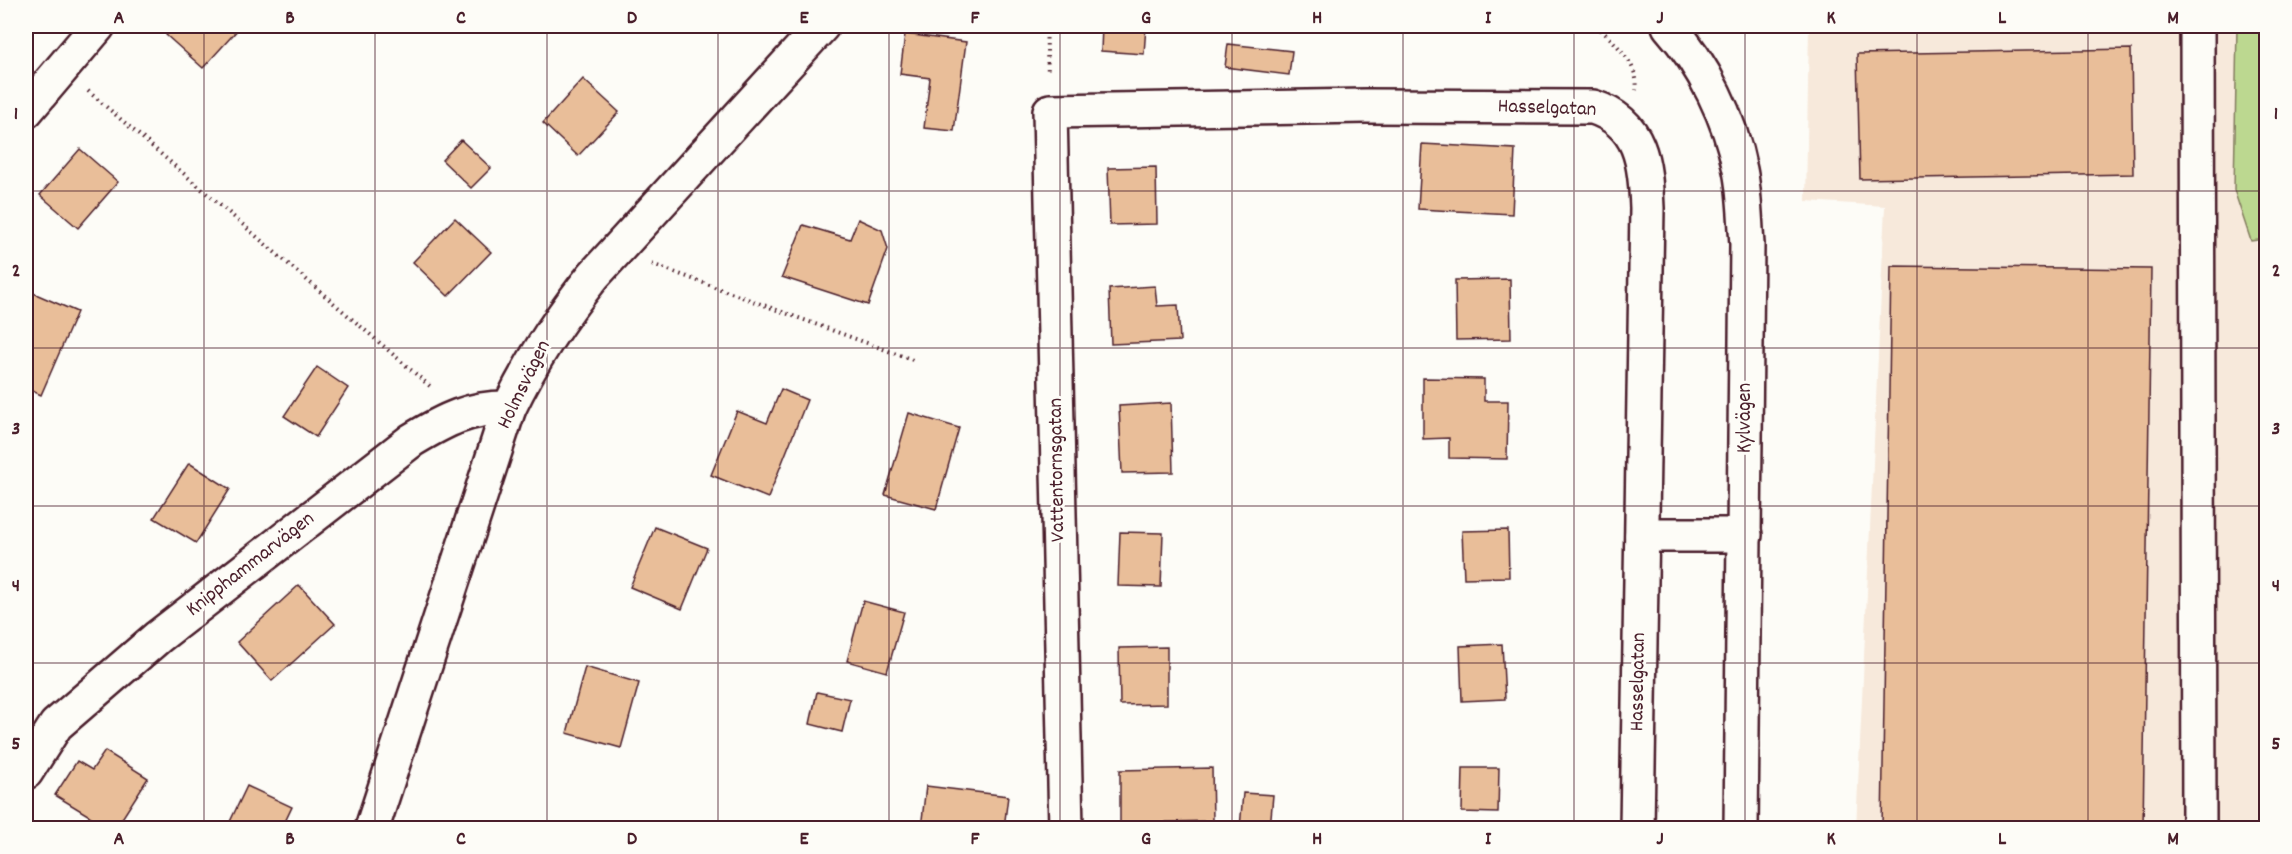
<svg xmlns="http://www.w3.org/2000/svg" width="2292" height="854" viewBox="0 0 2292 854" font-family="Dekko,sans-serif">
<rect width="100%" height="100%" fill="#fdfcf7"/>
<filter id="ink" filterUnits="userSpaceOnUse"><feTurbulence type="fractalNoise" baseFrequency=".0167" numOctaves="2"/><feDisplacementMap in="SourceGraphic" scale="12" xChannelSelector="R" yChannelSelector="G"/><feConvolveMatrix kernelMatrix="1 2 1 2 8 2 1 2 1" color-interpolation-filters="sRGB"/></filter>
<g filter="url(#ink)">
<path fill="#f7e9db" d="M1809 26H2237L2234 190 2251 241 2266 242V828H1856L1885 206 1806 201Z"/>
<path fill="#bcd890" stroke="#837c5e" stroke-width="1.5" d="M2237 26H2266V239L2251 241 2234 190Z"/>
<g fill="#e9be99" stroke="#4a1f2b" stroke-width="1.5">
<path d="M174 26H241L203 68 166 35Z"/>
<path d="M1102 26H1146L1144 54 1101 51Z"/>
<path d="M905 34 966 42 954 131 924 128 930 78 900 74Z"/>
<path d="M1228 44 1292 51 1289 75 1225 67Z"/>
<path d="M2131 49 2133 174 1860 179 1857 54Z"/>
<path d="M583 79 619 112 578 156 543 123Z"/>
<path d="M461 140 491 168 471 188 442 160Z"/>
<path d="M1422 144 1515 149 1512 214 1418 209Z"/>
<path d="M80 149 118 182 78 228 40 195Z"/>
<path d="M1156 167 1157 224 1110 225 1108 168Z"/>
<path d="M455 218 491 252 448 296 413 262Z"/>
<path d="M858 219 882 230 888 249 868 305 782 277 803 225 850 239Z"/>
<path d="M1891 266 2151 269 2143 828H1882Z"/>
<path d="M1510 279 1511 339 1456 340 1455 280Z"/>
<path d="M1155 286 1157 306 1178 305 1180 341 1111 344 1109 289Z"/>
<path d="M31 292 77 312 41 395 26 388V305Z"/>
<path d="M317 367 348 388 316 437 284 416Z"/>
<path d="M1423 378 1484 379V401H1508L1507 459 1449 458V438L1423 439Z"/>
<path d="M781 389 807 400 768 498 711 475 737 411 767 423Z"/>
<path d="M1171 403 1173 472 1122 473 1119 406Z"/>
<path d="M909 413 959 428 936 509 885 495Z"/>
<path d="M189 463 230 489 196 543 154 518Z"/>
<path d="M655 527 707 548 682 609 630 587Z"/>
<path d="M1508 530 1509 577 1464 578 1462 531Z"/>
<path d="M1120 532 1163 533 1161 587 1118 586Z"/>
<path d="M299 585 335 624 272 681 237 642Z"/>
<path d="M863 601 904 612 887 672 847 661Z"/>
<path d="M1502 644 1505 699 1462 701 1460 646Z"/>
<path d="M1167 647V704L1120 705 1119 648Z"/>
<path d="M585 667 639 683 621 748 567 733Z"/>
<path d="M817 692 850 699 842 732 810 724Z"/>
<path d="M105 751 148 778 116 828H109L55 795 77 761 92 770Z"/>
<path d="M1212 768 1213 821 1166 822V828H1120V770Z"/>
<path d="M1463 768H1499L1498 813 1462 812Z"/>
<path d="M247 786 292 807 282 828H227Z"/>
<path d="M926 786 1008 796 1004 828H921Z"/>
<path d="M1243 793 1273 795 1270 828H1240Z"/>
</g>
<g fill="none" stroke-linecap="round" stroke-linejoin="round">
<g stroke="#4a1f2b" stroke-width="38">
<g id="minor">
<path d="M1669 26C1704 65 1730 119 1740 170 1745 194 1745 220 1747 244L1741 828"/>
<path d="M2197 26 2199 828"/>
<path d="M26 111 98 26"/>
<path d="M1642 535H1745"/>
<path d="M26 772 56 725 158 637 412 440C445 420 470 407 509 408"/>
<path d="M372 828 509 408C532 360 560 317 594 275L822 26"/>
<path d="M1066 828 1050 111 1366 106 1593 107C1642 123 1645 163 1647 208L1637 828"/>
</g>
</g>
<g stroke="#4a1f2b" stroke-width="4" stroke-dasharray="1.5 4.5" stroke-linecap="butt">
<path d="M1046 26 1048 74"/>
<path d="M1596 26C1612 39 1641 66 1636 90"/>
<path d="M88 91 432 388"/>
<path d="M652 264 913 360"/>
</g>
<use href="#minor" stroke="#fdfcf7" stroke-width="33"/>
</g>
</g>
<path fill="none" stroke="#4a1f2b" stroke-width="1.5" stroke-opacity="0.55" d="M204 26V828M375 26V828M547 26V828M718 26V828M889 26V828M1060 26V828M1232 26V828M1403 26V828M1574 26V828M1745 26V828M1917 26V828M2088 26V828M26 191H2266M26 348H2266M26 506H2266M26 663H2266"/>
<g text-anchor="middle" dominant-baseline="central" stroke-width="6" stroke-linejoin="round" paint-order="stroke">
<g font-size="21" fill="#4a1f2b" stroke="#fdfcf7">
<text transform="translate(1547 109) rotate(2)">Hasselgatan</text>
<text transform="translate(525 385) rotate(-64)">Holmsvägen</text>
<text transform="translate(1746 418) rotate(-90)">Kylvägen</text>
<text transform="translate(1058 470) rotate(-91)">Vattentornsgatan</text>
<text transform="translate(251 565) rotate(-38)">Knipphammarvägen</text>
<text transform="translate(1639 682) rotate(-89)">Hasselgatan</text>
</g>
</g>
<rect width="2292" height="854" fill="none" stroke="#fdfcf7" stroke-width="66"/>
<rect x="33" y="33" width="2226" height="788" fill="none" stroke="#4a1f2b" stroke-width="2"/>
<g font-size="20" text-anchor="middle" font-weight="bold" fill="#4a1f2b">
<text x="119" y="23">A</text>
<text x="290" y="23">B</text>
<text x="461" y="23">C</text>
<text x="632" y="23">D</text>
<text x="804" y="23">E</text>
<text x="975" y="23">F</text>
<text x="1146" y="23">G</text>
<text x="1317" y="23">H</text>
<text x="1488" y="23">I</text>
<text x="1660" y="23">J</text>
<text x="1831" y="23">K</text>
<text x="2002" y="23">L</text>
<text x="2173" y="23">M</text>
<text x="16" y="119">1</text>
<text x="2276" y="119">1</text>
<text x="16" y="276">2</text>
<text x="2276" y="276">2</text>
<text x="16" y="434">3</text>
<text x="2276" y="434">3</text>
<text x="16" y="591">4</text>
<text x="2276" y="591">4</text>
<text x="16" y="749">5</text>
<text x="2276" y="749">5</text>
<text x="119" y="844">A</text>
<text x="290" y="844">B</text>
<text x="461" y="844">C</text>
<text x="632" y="844">D</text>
<text x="804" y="844">E</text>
<text x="975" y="844">F</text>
<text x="1146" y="844">G</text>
<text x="1317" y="844">H</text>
<text x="1488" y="844">I</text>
<text x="1660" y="844">J</text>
<text x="1831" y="844">K</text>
<text x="2002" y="844">L</text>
<text x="2173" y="844">M</text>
</g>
</svg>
